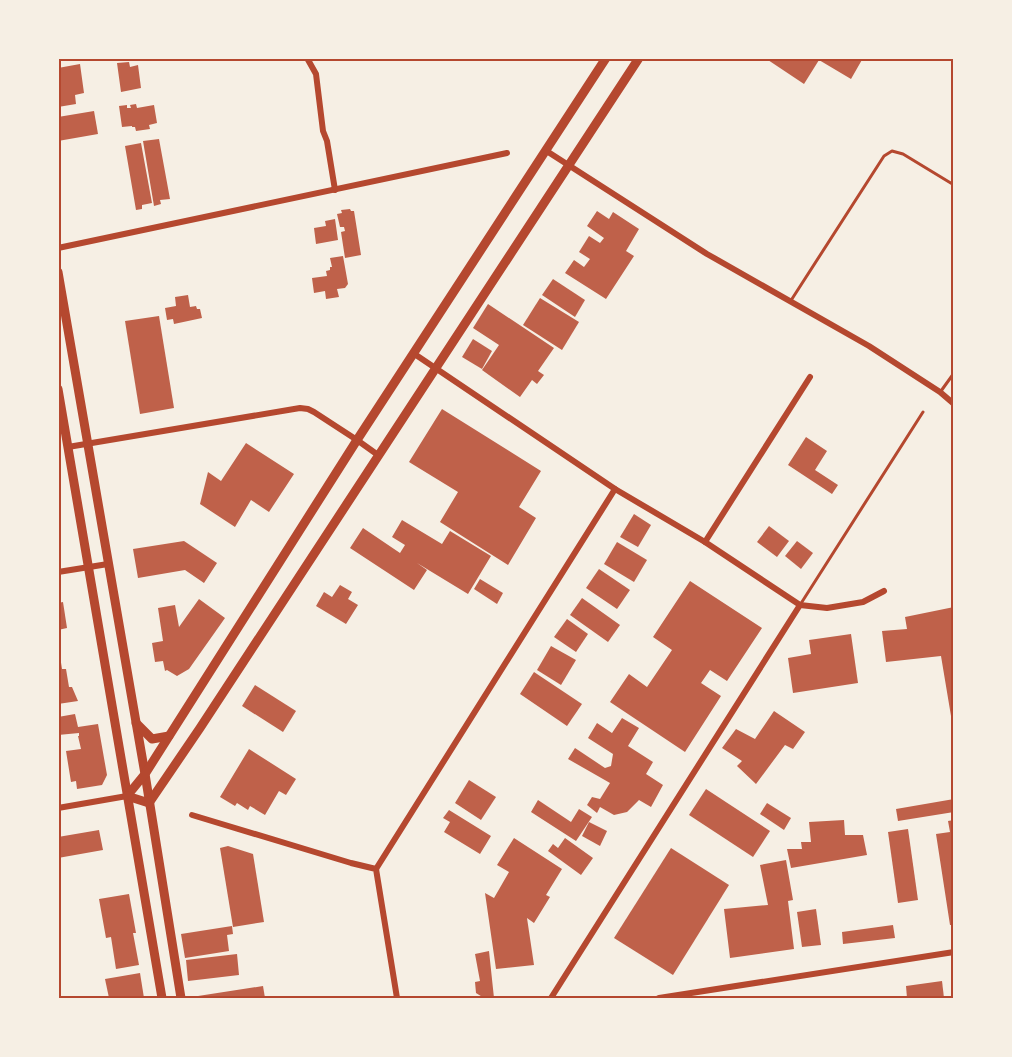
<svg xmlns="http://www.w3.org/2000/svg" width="1012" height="1057" viewBox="0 0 1012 1057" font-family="'Public Sans',sans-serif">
<rect width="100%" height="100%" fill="#f6efe4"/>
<g fill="#bf614a">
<path d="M765 58H863L851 79 819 60 804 84Z"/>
<path d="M129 62 130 67 138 65 141 88 121 92 117 63Z"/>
<path d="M80 64 84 93 75 95 76 104 58 107V68Z"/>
<path d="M136 104 137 108 154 105 157 123 149 125 150 129 136 131 135 127H132V126L122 127 119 106 127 105V108H131L130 105Z"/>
<path d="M94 111 98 134 58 141V117Z"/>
<path d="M159 139 170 199 160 200 161 204 154 206 143 141Z"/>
<path d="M141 143 152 203 142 205V209L136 210 125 146Z"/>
<path d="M350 209 351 211H354L361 255 345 258 341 232 345 231 344 227H340L337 214 342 213 341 210Z"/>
<path d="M597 211 609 219 613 212 639 229 626 251 634 256 606 299 565 273 574 260 584 267 590 259 579 252 589 236 600 243 604 238 587 226Z"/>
<path d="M335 219 338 240 316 244 314 228 326 226 325 221Z"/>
<path d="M343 256 348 284 345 288 337 289 339 297 326 299 325 291 314 293 312 278 327 276 326 271 330 270V267H332L330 258Z"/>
<path d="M553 279 585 300 575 317 542 295Z"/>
<path d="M188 295 190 307 196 306 197 309H200L202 318 174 324 173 319 167 320 165 308 176 306 175 297Z"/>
<path d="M540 298 579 322 562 350 523 325Z"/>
<path d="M488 304 554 348 538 371 544 375 537 384 532 380 520 397 482 370 499 345 473 328Z"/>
<path d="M159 316 174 408 140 414 125 321Z"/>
<path d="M473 339 492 351 482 369 462 357Z"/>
<path d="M442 409 541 471 519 507 536 518 508 565 440 522 458 492 409 462Z"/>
<path d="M806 437 827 451 815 470 838 485 832 494 788 465Z"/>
<path d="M246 443 294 474 269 512 251 500 235 527 200 504 208 472 221 481Z"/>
<path d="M634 514 651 525 638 547 620 537Z"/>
<path d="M402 520 442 544 450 531 491 556 468 594 417 563 427 570 414 590 350 548 363 528 400 553 405 545 392 537Z"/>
<path d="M769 526 789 541 777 557 757 542Z"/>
<path d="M184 541 217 563 204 583 185 570 138 578 133 549Z"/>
<path d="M797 541 813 553 801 569 785 556Z"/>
<path d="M617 542 647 560 634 582 604 564Z"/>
<path d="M599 569 630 590 617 609 586 588Z"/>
<path d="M480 579 503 593 497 604 474 589Z"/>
<path d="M690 581 762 628 727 681 710 670 701 683 721 696 685 752 610 702 629 674 647 687 672 650 653 637Z"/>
<path d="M340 585 352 592 348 599 358 605 346 624 316 606 324 592 332 597Z"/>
<path d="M582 598 620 625 608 642 570 615Z"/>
<path d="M199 599 225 618 189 669 177 676 167 670 165 671 163 661 155 662 152 643 163 641 158 608 175 605 179 627Z"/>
<path d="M63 602 67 628 58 630V603Z"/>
<path d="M954 607V716H951L941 656 886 662 882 631 907 629 905 617Z"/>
<path d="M567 619 588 634 576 652 554 637Z"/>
<path d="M851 634 858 683 793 693 788 658 811 654 809 640Z"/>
<path d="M551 646 576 660 561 685 537 670Z"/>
<path d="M58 656H60L62 669H66L69 687H72L78 701 58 704Z"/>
<path d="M534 672 582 704 567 726 520 694Z"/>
<path d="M255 685 296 711 283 732 242 706Z"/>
<path d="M774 711 805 732 793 749 785 745 756 784 737 766 742 761 722 748 736 729 755 739Z"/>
<path d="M75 714 78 727 98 724 107 775 102 785 77 789 76 781 71 782 66 751 81 749 78 736H79V733L58 735V717Z"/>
<path d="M622 718 639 728 628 746 653 762 646 774 663 785 651 807 639 800 627 812 614 815 600 807 597 813 587 805 592 797 600 799 610 783 568 759 575 748 605 768 611 766 613 754 588 738 597 723 612 733Z"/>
<path d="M249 749 296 779 286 795 279 791 265 815 250 806 248 810 237 803 235 806 220 797Z"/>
<path d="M469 780 496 797 481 820 455 803Z"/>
<path d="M706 789 770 831 753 857 689 815Z"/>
<path d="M954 799V812L898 821 896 809Z"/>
<path d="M538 800 571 822 579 809 592 817 576 841 531 812Z"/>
<path d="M767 803 791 818 784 830 760 814Z"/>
<path d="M449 810 491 836 480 854 444 832 450 822 443 818Z"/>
<path d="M844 820 845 835H863L867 855 791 868 787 849H802L801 842H811L809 822Z"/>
<path d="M954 820V925H950L936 834 950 832 948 821Z"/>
<path d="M589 822 607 831 600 846 582 836Z"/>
<path d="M908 829 918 900 898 903 888 832Z"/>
<path d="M99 830 103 850 58 858V837Z"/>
<path d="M514 838 562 869 546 895 550 897 534 923 527 918 534 965 496 969 485 893 494 898 509 872 497 865Z"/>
<path d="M565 838 593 858 581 875 548 851 553 844 558 848Z"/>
<path d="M228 846 253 854 264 922 233 927 220 848Z"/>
<path d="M671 848 729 885 673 975 614 938Z"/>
<path d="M786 860 793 900 788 901 794 949 730 958 724 909 768 905 760 865Z"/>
<path d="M129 894 136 933H133L139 965 116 969 111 937 106 938 99 899Z"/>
<path d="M816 909 821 945 802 947 797 912Z"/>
<path d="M893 925 895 938 843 944 842 932Z"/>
<path d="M232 926 233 934 227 935 229 951 185 958 181 934Z"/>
<path d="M489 951 494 998H484L476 993 475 982 480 981 475 954Z"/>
<path d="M237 954 239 975 188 981 186 960Z"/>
<path d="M140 973 144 998H109L105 979Z"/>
<path d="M942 981 944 998H907L906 986Z"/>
<path d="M263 986 265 998H198V996Z"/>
</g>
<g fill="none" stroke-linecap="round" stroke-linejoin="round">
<g stroke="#b5482f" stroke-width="3">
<path d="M790 302 884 156 892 151 903 154 954 185"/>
<path d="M941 391 954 373"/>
<path d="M800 605 923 412"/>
</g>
<g stroke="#b5482f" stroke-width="6">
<path d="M307 58 316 74 323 131 327 141 335 190"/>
<path d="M545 150 707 254 869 346 940 392 954 404"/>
<path d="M58 248 507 153"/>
<path d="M413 353 615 489 705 542 800 605 827 608 863 602 884 591"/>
<path d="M68 447 300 408 308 409 314 412 357 440 378 455"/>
<path d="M705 542 810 377"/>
<path d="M58 572 108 564"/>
<path d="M58 808 127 796"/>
<path d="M192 815 351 863 376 869 397 998"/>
<path d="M376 869 615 489"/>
<path d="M551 998 800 605"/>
<path d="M659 998 954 952"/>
</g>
<g stroke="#b5482f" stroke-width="9">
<path d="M58 272 145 774 181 998"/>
<path d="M58 389 162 998"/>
<path d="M136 723 152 739 169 736"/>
<path d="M127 796 145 774 357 440 606 58"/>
<path d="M127 796 149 803"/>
<path d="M149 803 200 728 639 58"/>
</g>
</g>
<rect width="1012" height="1057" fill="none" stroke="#f6efe4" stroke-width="120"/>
<rect x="60" y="60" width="892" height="937" fill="none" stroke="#b5482f" stroke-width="2"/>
</svg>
